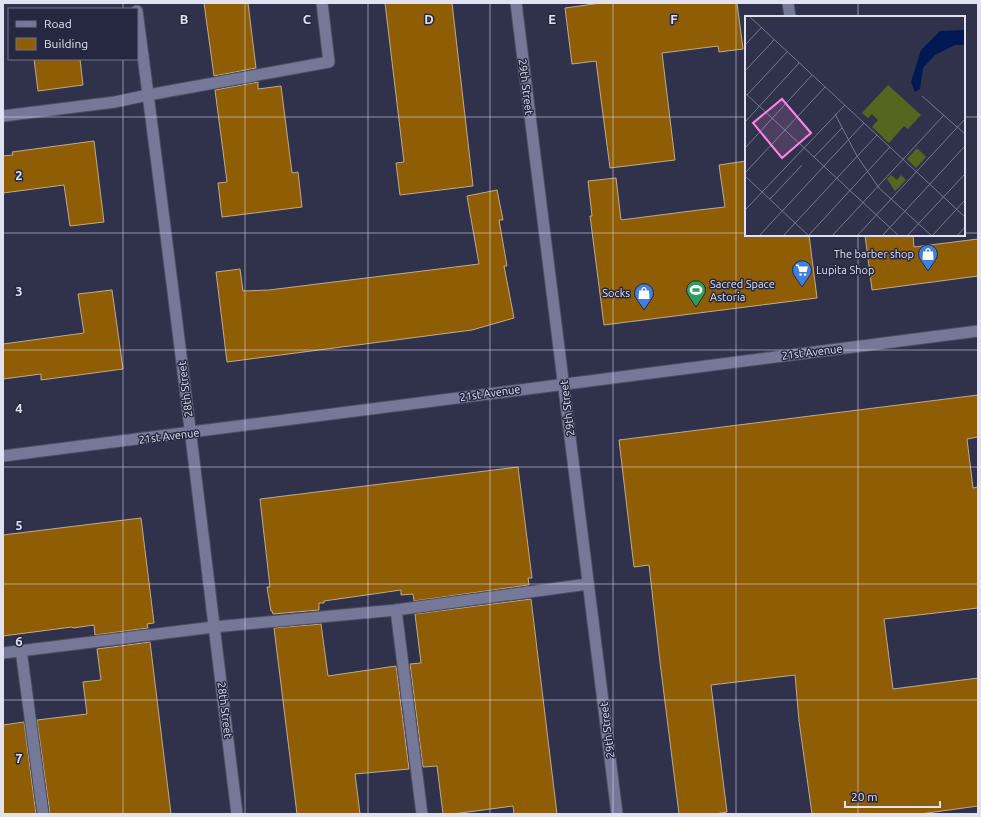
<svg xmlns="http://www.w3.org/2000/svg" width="981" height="817" viewBox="0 0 981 817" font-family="Ubuntu,sans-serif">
<rect width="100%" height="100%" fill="#30324c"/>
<g fill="#8f5e04" stroke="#c0aa8e">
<path d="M204 3H248L256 68 214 76Z"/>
<path d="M385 3H452L473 186 400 195 396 163 404 162Z"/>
<path d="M601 3H737L743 49 719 52 718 46 662 53 675 160 610 168 596 61 572 64 565 8Z"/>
<path d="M34 59H80L83 85 38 91Z"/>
<path d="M258 82V89L281 86 292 173 298 172 302 207 222 217 218 183 227 182 215 90Z"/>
<path d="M94 141 104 222 70 226 64 185 3 193V156L13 155 12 152Z"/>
<path d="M746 161V235H809L817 298 604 325 590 216H592L588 181 616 178 621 220 699 210 725 207 719 165Z"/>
<path d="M497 190 503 220H499L507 266H504L514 318 472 330 227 362 216 272 240 269 243 291 269 290 479 264 467 196Z"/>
<path d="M865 235H913L914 247 978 239V276L872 290Z"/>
<path d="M112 290 123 369 41 380V374L3 379V344L84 333 78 294Z"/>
<path d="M978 395V437L967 439 973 488 978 487V608L884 619 893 689 978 678V806L920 814H812L799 721 795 675 711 685 727 812 715 814H679L660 662 649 565 634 567 619 440Z"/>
<path d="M518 467 532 578H528L529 585 414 601 413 594 401 595V590L324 601V603H319V610L273 614 272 611H271L267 587H270L260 499Z"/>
<path d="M141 518 154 623 147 624 148 628 95 635 94 625 73 628 72 627 3 636V535Z"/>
<path d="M531 599 557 814H514L513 806 453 814H443L437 766 423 767 410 664 421 663 415 614Z"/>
<path d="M321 624 328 676 396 666 409 769 355 774 360 814H297L274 628Z"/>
<path d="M150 642 171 814H50L37 720 87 714 83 682 101 680 97 649Z"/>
<path d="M24 722 36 814H3V725Z"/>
</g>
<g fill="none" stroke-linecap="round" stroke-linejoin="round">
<g stroke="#4c4d63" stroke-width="13">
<g id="service">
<path d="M788 3 790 17"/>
<path d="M3 116 115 102 148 95 329 62 322 3"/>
<path d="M396 610 422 814"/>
<path d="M21 650 43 814"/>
<path d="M3 653 214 627 396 610 588 584"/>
</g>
</g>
<g stroke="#4c4d63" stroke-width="13">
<g id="minor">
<path d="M516 3 617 814"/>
<path d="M137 11C173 279 204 546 237 814"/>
<path d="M3 456C328 416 653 372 978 331"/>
</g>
</g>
<use href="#service" stroke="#767897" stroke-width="11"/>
<use href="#minor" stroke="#767897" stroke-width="11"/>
</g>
<path fill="none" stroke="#e0e2f3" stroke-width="1" stroke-opacity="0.55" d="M123 3V9M245 3V814M368 3V814M490 3V814M613 3V814M736 3V814M858 3V17M123 59V814M3 117H746M964 117H978M3 233H746M964 233H978M858 235V814M3 350H978M3 467H978M3 584H978M3 700H978"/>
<defs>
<g id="shop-pin" transform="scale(1)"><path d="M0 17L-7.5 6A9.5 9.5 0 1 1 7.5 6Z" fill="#3f7fe0" stroke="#262841"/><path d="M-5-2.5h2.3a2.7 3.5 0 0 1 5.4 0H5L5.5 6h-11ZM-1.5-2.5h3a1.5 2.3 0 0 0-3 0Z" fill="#fff"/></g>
<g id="supermarket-pin" transform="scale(1)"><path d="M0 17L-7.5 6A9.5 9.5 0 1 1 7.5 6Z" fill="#3f7fe0" stroke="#262841"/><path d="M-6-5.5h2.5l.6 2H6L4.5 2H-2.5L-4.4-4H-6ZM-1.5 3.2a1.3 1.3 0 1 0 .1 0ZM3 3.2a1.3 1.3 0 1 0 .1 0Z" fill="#fff"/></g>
<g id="stadium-pin" transform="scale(1)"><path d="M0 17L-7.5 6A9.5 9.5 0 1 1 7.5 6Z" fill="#2e9e5b" stroke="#262841"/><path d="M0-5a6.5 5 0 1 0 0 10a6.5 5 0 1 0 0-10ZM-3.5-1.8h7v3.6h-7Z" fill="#fff"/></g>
</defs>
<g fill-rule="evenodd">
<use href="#shop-pin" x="928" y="254"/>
<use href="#supermarket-pin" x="802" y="270"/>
<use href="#stadium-pin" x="696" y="290"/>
<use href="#shop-pin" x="644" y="293"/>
</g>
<g text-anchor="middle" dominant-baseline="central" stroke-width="3" stroke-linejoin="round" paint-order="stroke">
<g font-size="11" fill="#e0e2f3" stroke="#262841">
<text transform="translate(526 87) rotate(83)">29th Street</text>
<text transform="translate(812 352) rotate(-7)">21st Avenue</text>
<text transform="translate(185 389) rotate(-97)">28th Street</text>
<text transform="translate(490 393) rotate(-8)">21st Avenue</text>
<text transform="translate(567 408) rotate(-97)">29th Street</text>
<text transform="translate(169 436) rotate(-7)">21st Avenue</text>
<text transform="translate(225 710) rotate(83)">28th Street</text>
<text transform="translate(607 730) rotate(-97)">29th Street</text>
</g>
<g font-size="11" fill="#e0e2f3" stroke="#262841" text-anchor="end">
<text x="914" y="254">The barber shop</text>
<text x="816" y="270" text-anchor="start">Lupita Shop</text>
<text x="710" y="284" text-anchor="start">Sacred Space<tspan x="710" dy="13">Astoria</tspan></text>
<text x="630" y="293">Socks</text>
</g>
</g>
<g transform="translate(745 16)">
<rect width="220" height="220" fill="#30324c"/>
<path d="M143 69 176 99 163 113 159 110 144 127 127 111 133 104 127 98 123 102 117 97ZM172 132 181 141 171 152 162 143ZM146 159 152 164 156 159 161 164 150 175 142 163Z" fill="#53671e"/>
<path d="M220 14V29H210L190 39 178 52 175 73 170 76 166 66 176 34 195 15Z" fill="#001952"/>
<path fill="none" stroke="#76788f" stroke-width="1" d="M4 0 220 201M0 29 16 12M0 55 29 24M0 77 154 220M2 79 42 36M177 80 220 118M90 98 112 140 134 172 187 220M0 106 54 47M0 132 67 59M69 141 97 112M0 157 80 71M0 160 64 220M25 183 57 149M0 194 100 89M14 220 119 107M38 220 132 119M63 220 145 131M87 220 199 99M112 220 220 103M137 220 220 130M162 220 220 158M187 220 220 184M212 220 220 211"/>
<path fill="#fd86e2" fill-opacity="0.15" stroke="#fd86e2" stroke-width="2" d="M37 83 66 117 37 142 8 107Z"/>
<rect width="220" height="220" fill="none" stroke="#e0e2f3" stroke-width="2"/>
</g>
<g font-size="13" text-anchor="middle" font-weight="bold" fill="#e0e2f3" stroke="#262841" stroke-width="3" stroke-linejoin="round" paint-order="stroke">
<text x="184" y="24">B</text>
<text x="307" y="24">C</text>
<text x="429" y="24">D</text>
<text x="552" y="24">E</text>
<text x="674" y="24">F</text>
<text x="19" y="180">2</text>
<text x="19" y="296">3</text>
<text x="19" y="413">4</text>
<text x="19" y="530">5</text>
<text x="19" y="646">6</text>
<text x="19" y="763">7</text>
</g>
<rect width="981" height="817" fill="none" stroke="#e0e2f3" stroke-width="8"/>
<rect x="8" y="8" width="130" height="52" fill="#262841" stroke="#707288"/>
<rect x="16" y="21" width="20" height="6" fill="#767897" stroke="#707288"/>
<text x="44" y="28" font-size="12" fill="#e0e2f3">Road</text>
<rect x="16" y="38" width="20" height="12" fill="#8f5e04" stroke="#707288"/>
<text x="44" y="48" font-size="12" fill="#e0e2f3">Building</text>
<path d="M845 801v6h95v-6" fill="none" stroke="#e0e2f3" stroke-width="2"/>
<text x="851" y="801" font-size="12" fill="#e0e2f3" stroke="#262841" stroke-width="3" paint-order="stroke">20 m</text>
</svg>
